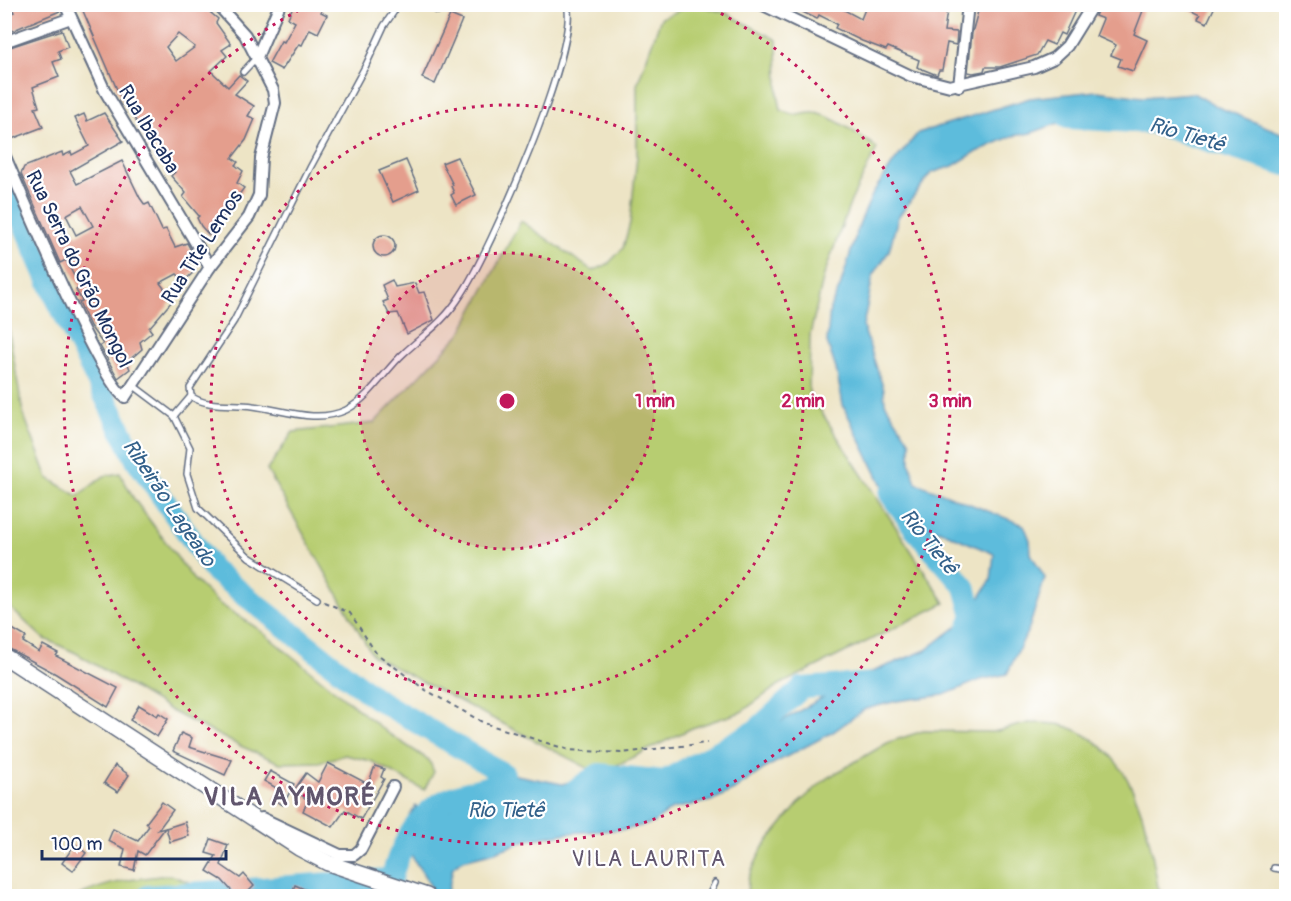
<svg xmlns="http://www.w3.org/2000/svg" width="1291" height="901" viewBox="0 0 1291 901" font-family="Pangolin,sans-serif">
<rect width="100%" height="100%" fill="#fff"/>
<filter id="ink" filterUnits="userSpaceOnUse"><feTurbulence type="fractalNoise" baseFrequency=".0167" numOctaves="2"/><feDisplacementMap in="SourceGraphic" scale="12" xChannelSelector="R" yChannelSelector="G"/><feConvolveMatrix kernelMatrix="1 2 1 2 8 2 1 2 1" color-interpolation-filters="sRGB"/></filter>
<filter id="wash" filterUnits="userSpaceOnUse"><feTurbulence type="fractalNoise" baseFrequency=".008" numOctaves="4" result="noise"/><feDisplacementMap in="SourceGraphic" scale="24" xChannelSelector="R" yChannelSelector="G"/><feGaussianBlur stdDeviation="1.35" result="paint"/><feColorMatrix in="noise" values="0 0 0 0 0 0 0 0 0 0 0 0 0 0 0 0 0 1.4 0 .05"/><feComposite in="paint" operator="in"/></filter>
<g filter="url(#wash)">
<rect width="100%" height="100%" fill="#ede4c5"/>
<g fill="#b7cd71" stroke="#697e68" stroke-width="1.5">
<path d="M694 4 726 13 777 40 778 94 781 110C799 119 798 113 814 113 829 113 865 139 877 148L851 201 824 275 810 335 809 393 945 603 779 685 741 712 692 728 599 774 373 656 267 470 293 432 374 423 460 334 521 221 593 271 608 264 623 248 630 223 637 156V85L661 18Z"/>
<path d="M5 282 10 339 23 413 48 478 78 496 104 476 120 473 134 499 193 579 218 603 257 628 389 734 429 760 434 772 424 790 371 761 345 755 319 762 280 763 238 745 173 712 76 653 43 638 5 603Z"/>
<path d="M1029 723C1040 724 1054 722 1065 726 1134 748 1148 826 1158 887L1164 896H747L748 879 763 847 801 801 827 778 889 742 923 731 993 732Z"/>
<path d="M170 875 227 896H78C107 882 137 878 170 875Z"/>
</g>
<path fill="#5dbcdc" stroke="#3c769d" stroke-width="1.5" d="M1097 91 1143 97 1193 93 1218 107 1286 135V163L1268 158 1242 142 1192 126 1129 114 1093 121 1070 119 1031 133 1012 136 974 153 953 166 931 173 898 217 889 251 873 276 863 326 884 390 885 403 910 442V463L916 483 1024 525 1030 540 1031 554 1045 578 1029 628 1007 674 980 680 944 695 897 701 865 709 833 732 767 767 734 790 711 801 672 809 653 823 628 829 568 833 527 840 495 852 463 860 453 867 447 896H430L431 887C414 856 391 840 416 806L425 818C456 810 468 799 489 776L511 774 562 784 599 774 636 784 687 775 857 678 926 650 965 620 991 580 994 554 941 531 916 526 892 506 843 405 836 369 827 342 830 308 840 287 860 222 874 191 894 162 918 133 1030 98Z"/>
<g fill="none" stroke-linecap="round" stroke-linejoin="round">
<g stroke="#5dbcdc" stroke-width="22">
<path d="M1068 118 1151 123 1286 165"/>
<path d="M4 179 54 294 135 458 213 570 375 698 504 774"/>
<path d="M890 494 917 532 965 587 973 616 964 638"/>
<path d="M575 790 599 774 664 781 756 730 802 688 876 683"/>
<path d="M148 896 389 879"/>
<path d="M389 896C392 862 411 819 442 802 459 792 482 789 500 783L505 784"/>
</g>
</g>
<g id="blocks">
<g fill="#e49e8d" fill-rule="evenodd">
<path d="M10 4H58L60 11 4 34V16L14 12Z"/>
<path d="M80 4H200L218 19 216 23 231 44 222 50 227 56 211 71 228 87 239 75 247 81 235 94 254 106 248 116 255 119 246 140 232 158 238 162 235 165 243 171 237 183 244 188 209 235 201 226 197 218 199 216 183 197 186 193 171 176 175 172 150 144 153 140 139 126 119 94ZM178 34 195 47 176 61 166 47Z"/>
<path d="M294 4H323L321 12 327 15 318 33 310 29 302 45 299 44 282 70 269 63 281 41 284 42 295 22 288 18Z"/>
<path d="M786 4H846L844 10 861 19 867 4H948L944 31 957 32 956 45 947 43 942 70H939L937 75 917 67 919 60 888 47 886 50 862 41 835 28 837 24 819 15 817 19Z"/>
<path d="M980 4H1078L1064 35 1060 33 1054 45 1045 41 1037 55 1000 67H985L984 71 973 73 968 72 972 33Z"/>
<path d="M1100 4H1134L1144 8 1134 34 1147 40 1133 71 1118 66 1121 59 1111 55 1116 45 1096 36 1103 19 1095 16Z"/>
<path d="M1177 4H1216L1207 23 1198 19 1200 15Z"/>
<path d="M450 15 462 20 435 84 422 78Z"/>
<path d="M62 30 68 47 58 51 61 59 53 62 59 77 33 87 39 107 35 108 43 127 4 142V49Z"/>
<path d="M104 113 123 141 70 171 77 184 122 161 140 198 145 205 149 203 162 230 166 229 175 247 187 243 195 258 187 262 195 271 184 281 177 274 160 283 173 300 149 328 152 332 140 342 142 349 127 362 130 369 118 378 100 346 103 344 90 326 79 302 82 301 76 290 80 288 66 260 60 263 21 174 24 167 62 152 63 156 71 152 72 155 89 146 75 118 84 114 87 121ZM82 206 93 226 76 235 66 215Z"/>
<path d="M457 157 476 195 456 205 451 195 454 193 451 186 453 185 442 163Z"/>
<path d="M406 160 419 190 393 202 379 171Z"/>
<circle cx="384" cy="246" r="11"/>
<path d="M392 280 395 287 415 283 419 293 424 292 434 320 407 334 398 313 389 314 383 302 388 300 382 285Z"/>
<path d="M4 624 26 637 23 642 39 652 43 645 58 653 56 656 118 688 108 707 56 674 4 646Z"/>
<path d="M139 705 157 716 159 713 168 719 157 737 130 720Z"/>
<path d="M181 733 192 738 189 747 232 760 225 775 173 751Z"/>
<path d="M328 763 368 784 375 766 384 769 381 777 384 779 361 819 345 810 333 827 303 811 308 800 294 790 306 773 318 782Z"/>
<path d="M115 765 129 775 118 792 104 783Z"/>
<path d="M270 771 294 784 283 805 274 800 280 790 264 781Z"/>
<path d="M162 802 173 810 158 830 165 828 145 855 138 851 134 870 121 867 125 849 108 841 113 829 138 841 149 826 146 823Z"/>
<path d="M185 822 189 836 170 842 166 828Z"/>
<path d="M211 839 228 845 221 865 240 878 244 874 254 886 243 897H237L222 880 207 871 216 856 206 853Z"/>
<path d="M75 844 86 853 73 871 62 863Z"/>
<path d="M295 885 322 897H290Z"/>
</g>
</g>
</g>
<g filter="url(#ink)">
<use href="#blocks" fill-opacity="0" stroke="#646e82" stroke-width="1.5"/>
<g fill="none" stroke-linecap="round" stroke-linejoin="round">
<g stroke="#646e82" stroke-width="8">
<g id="lane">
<path d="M423 4 437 11 456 4"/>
<path d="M243 72 256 58"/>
<path d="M134 386 174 416 190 448 187 474 198 508 249 557 317 599"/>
<path d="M191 396C206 408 235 403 253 406 284 410 317 424 346 410 371 397 384 371 404 353 427 332 443 323 461 295 489 254 580 48 567 4"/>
<path d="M174 416 191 396 190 388 234 321 310 168 366 65 384 26 399 4"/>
<path d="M1274 868 1286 870"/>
<path d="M709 896 715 883"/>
</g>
</g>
<g stroke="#646e82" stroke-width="14">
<g id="street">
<path d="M65 4 105 91 210 267"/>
<path d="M761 4 911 76 950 86 1034 67 1054 58 1067 46 1093 4"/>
<path d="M4 42 71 18"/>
<path d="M257 57 280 4"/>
<path d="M959 86 968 4"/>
<path d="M4 154C20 191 101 384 125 397L210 267 249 217 259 195 261 158 275 103 273 90 245 35 217 4"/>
<path d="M262 818 340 855H354L361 849 393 787"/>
</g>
</g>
<g stroke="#646e82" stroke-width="18">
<path id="secondary" d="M4 656 299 848 328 863 427 896"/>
</g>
<path stroke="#646e82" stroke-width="2" stroke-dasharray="4.5 4.5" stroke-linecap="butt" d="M324 602 350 613 376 653 424 689 484 723 569 750 621 753 707 743"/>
<use href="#lane" stroke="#fff" stroke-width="5"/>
<use href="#street" stroke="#fff" stroke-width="10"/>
<use href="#secondary" stroke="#fff" stroke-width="15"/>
</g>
</g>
<circle cx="507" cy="401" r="148" fill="#c2185b" fill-opacity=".12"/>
<g fill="none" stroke="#c2185b" stroke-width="3" stroke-dasharray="3 6">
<circle cx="507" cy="401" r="148"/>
<circle cx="507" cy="401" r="296"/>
<path d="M705 5A443 443 0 1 1 309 5"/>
</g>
<g text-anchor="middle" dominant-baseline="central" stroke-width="4.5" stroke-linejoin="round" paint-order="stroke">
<g font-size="20" fill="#1b2f5e" stroke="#fff">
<text transform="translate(149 129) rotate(59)">Rua Ibacaba</text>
<text transform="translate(202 247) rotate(-57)">Rua Tite Lemos</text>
<text transform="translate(79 269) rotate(64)">Rua Serra do Grão Mongol</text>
</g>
<g font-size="21" font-style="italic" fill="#32608a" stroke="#fff">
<text transform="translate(1187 135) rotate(16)">Rio Tietê</text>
<text transform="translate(169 503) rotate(56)">Ribeirão Lageado</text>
<text transform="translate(929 542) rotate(51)">Rio Tietê</text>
<text x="506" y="810">Rio Tietê</text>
</g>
<g font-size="22" letter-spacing="1.5" fill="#61566e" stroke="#fff">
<text x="649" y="859">VILA LAURITA</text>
</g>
<g font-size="26" font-weight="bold" letter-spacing="1.5" fill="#61566e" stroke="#fff">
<text x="290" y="797">VILA AYMORÉ</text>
</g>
</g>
<circle cx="507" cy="401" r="9" fill="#c2185b" stroke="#fff" stroke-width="3"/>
<g font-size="18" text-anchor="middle" font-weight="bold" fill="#c2185b" stroke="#fff" stroke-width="4.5" stroke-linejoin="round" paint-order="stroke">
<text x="655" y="407">1 min</text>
<text x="803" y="407">2 min</text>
<text x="950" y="407">3 min</text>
</g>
<rect width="1291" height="901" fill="none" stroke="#fff" stroke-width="24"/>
<path d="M42 850v9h184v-9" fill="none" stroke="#1b2f5e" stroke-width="3"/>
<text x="51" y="850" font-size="18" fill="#1b2f5e" stroke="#ffffff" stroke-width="4.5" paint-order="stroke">100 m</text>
</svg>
